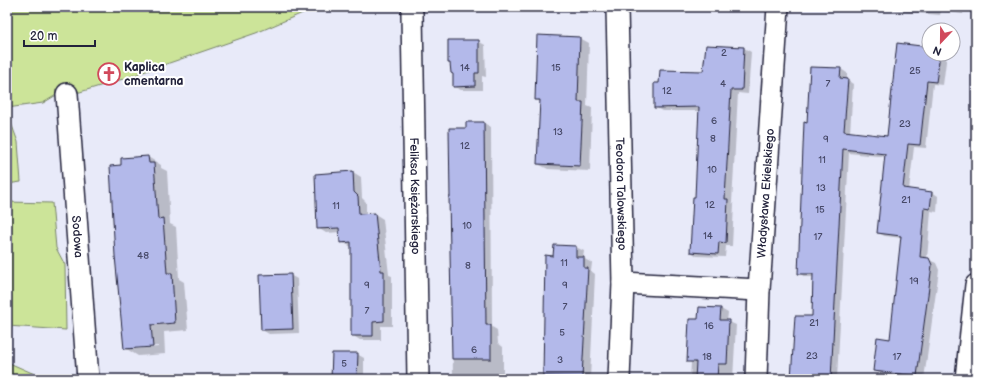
<svg xmlns="http://www.w3.org/2000/svg" width="983" height="386" viewBox="0 0 983 386" font-family="'Balsamiq Sans',sans-serif">
<rect width="100%" height="100%" fill="#e8eaf9"/>
<filter id="ink" filterUnits="userSpaceOnUse"><feTurbulence type="fractalNoise" baseFrequency=".025" numOctaves="2"/><feDisplacementMap in="SourceGraphic" scale="8" xChannelSelector="R" yChannelSelector="G"/><feConvolveMatrix kernelMatrix="1 2 1 2 8 2 1 2 1" color-interpolation-filters="sRGB"/></filter>
<g filter="url(#ink)">
<g fill="#cce499" stroke="#77836a">
<path d="M7 7H327L312 9 256 33 123 79 80 92 58 94 43 103 7 108Z"/>
<path d="M7 112 18 142 21 182 7 184Z"/>
<path d="M7 202 52 203 56 248 65 265 66 330 7 326Z"/>
<path d="M7 362 39 376V379H7Z"/>
</g>
<g fill="#0003" fill-rule="evenodd">
<path d="M887 7H964L963 14 941 11 940 15 894 11Z"/>
<path d="M580 38 589 43 587 106 592 108 590 171 548 169 538 164 541 102 536 100Z"/>
<path d="M478 41 485 45 486 77 482 76V90H461L454 87V74L451 64 449 63Z"/>
<path d="M744 48 751 52 748 94 738 93 732 203 734 204 732 246H726L725 257 697 256 691 252 696 198 699 111H662L655 107Z"/>
<path d="M929 49V54H947L943 85 933 84 926 148 914 147 909 190 932 192 938 196 937 212 931 211 927 259 936 263 939 270 924 379 881 374 874 370 891 340 902 238 885 236 878 233 886 157 849 153 837 379H792L813 317 814 277H805L799 273 808 124 841 69 847 73V80L853 84 850 133 888 137Z"/>
<path d="M484 123 491 127 492 327 497 330 498 343 503 347V374H492V379H453L450 129H467Z"/>
<path d="M148 157 161 165V168L167 171 170 224 176 227 179 279 184 282 188 330 164 332 165 354 138 356 125 348 123 166ZM158 346V347L136 349V347Z"/>
<path d="M353 172 361 177 362 198 366 202V215L375 214 383 219 389 275 392 276V326H381V340H360L352 335V247L341 242V232L326 233 318 228Z"/>
<path d="M576 247 584 251 583 258 592 263 591 271 595 274 590 379H549L544 375 554 257Z"/>
<path d="M290 275 297 279 299 333 269 334 262 330Z"/>
<path d="M721 309 728 313 727 321 736 325 733 379H690L691 363 688 361 699 320Z"/>
<path d="M357 354 364 358V379H332Z"/>
</g>
<g fill="#b3b9ea" stroke="#22223b">
<path d="M537 35 580 37 578 102H583L580 166 537 164 540 100H535Z"/>
<path d="M448 40H479V73H475V86L453 87V74L451 73 450 63H448Z"/>
<path d="M897 43 929 47V54H940L936 82 927 81 920 145 908 144 903 188 932 192 930 209 924 208 920 257 929 258 932 265 917 376 873 371 877 337 890 339 901 236 877 233 885 154 843 149 831 379H791L795 316H812L813 274H798L804 122 807 123 810 67 841 68 840 78 848 79 844 131 887 136Z"/>
<path d="M706 45 744 47 742 90H731L725 199H728L726 243 719 242 718 254 690 252 693 197H695L699 107 654 108V83H659L660 70 703 71Z"/>
<path d="M466 122H484L486 325H491V359H452L449 197H450L449 128H466Z"/>
<path d="M148 156 149 163H154L158 219 163 218 167 273H172L175 323 151 325 153 347 124 349 115 256 110 166 121 165V158Z"/>
<path d="M353 171 354 192 358 196 359 214 375 213 381 271H384V321L373 322V336H351V242L340 243 339 228 317 229 315 174Z"/>
<path d="M554 245 576 246V257H584V268H588L582 377 543 376 545 255 553 256Z"/>
<path d="M291 274 293 329 261 330 259 275Z"/>
<path d="M699 307 721 308 720 320H729L727 364H718L717 379H695L696 362H687L689 319H698Z"/>
<path d="M332 353H358L357 379H331Z"/>
</g>
<g fill="none" stroke-linecap="round" stroke-linejoin="round">
<g stroke="#22223b" stroke-width="24">
<g id="street">
<path id="s1" d="M617 8 623 283 619 379"/>
<path id="s2" d="M412 13 418 379"/>
<path id="s3" d="M67 94 88 379"/>
<path d="M623 283 759 290"/>
<path id="s4" d="M756 379 759 290 778 7"/>
<path d="M966 379 976 285"/>
</g>
</g>
<use href="#street" stroke="#fff" stroke-width="21"/>
</g>
</g>
<defs>
<g id="church-ring" transform="scale(1.15)"><circle r="9.5" fill="#fff" stroke="#d1495b" stroke-width="1.5"/><path d="M-1.2-6h2.4v3.5h3.3v2.4h-3.3V6h-2.4V-.1h-3.3v-2.4h3.3Z" fill="#d1495b"/></g>
</defs>
<g fill-rule="evenodd">
<use href="#church-ring" x="109" y="74"/>
</g>
<g text-anchor="middle" dominant-baseline="central" stroke-width="4" stroke-linejoin="round" paint-order="stroke">
<g font-size="10" fill="#464867">
<text x="724" y="53">2</text>
<text x="465" y="68">14</text>
<text x="556" y="68">15</text>
<text x="915" y="71">25</text>
<text x="723" y="84">4</text>
<text x="828" y="84">7</text>
<text x="667" y="91">12</text>
<text x="714" y="121">6</text>
<text x="905" y="124">23</text>
<text x="558" y="132">13</text>
<text x="713" y="139">8</text>
<text x="826" y="139">9</text>
<text x="465" y="146">12</text>
<text x="822" y="160">11</text>
<text x="712" y="170">10</text>
<text x="821" y="188">13</text>
<text x="906" y="200">21</text>
<text x="710" y="205">12</text>
<text x="336" y="206">11</text>
<text x="820" y="210">15</text>
<text x="467" y="226">10</text>
<text x="708" y="236">14</text>
<text x="818" y="237">17</text>
<text x="143" y="256">48</text>
<text x="564" y="263">11</text>
<text x="468" y="266">8</text>
<text x="914" y="281">19</text>
<text x="367" y="285">9</text>
<text x="565" y="285">9</text>
<text x="565" y="307">7</text>
<text x="367" y="311">7</text>
<text x="814" y="323">21</text>
<text x="709" y="326">16</text>
<text x="562" y="333">5</text>
<text x="474" y="350">6</text>
<text x="812" y="356">23</text>
<text x="707" y="357">18</text>
<text x="897" y="357">17</text>
<text x="560" y="360">3</text>
<text x="344" y="364">5</text>
</g>
<g font-size="12" font-weight="bold" fill="#22223b" stroke="#fff" text-anchor="start">
<text x="124" y="67">Kaplica<tspan x="124" dy="14">cmentarna</tspan></text>
</g>
<g font-size="12" fill="#22223b" stroke="#fff">
<text stroke="none"><textPath href="#s4" startOffset="186">Władysława Ekielskiego</textPath></text>
<text stroke="none"><textPath href="#s1" startOffset="186">Teodora Talowskiego</textPath></text>
<text stroke="none"><textPath href="#s2" startOffset="183">Feliksa Księżarskiego</textPath></text>
<text stroke="none"><textPath href="#s3" startOffset="143">Sodowa</textPath></text>
</g>
</g>
<rect width="983" height="386" fill="none" stroke="#fff" stroke-width="24"/>
<rect x="12" y="12" width="959" height="362" fill="none" stroke="#22223b" stroke-width="1.5" filter="url(#ink)"/>
<g transform="translate(941 42) rotate(202)"><circle r="19" fill="#ffffff" stroke="#a7a7b1"/>
<path d="M0-3L7 15L0 10L-7 15Z" fill="#d1495b"/>
<text y="-6" font-size="11" font-weight="bold" text-anchor="middle" fill="#22223b">N</text>
</g>
<path d="M24 40v6h71v-6" fill="none" stroke="#22223b" stroke-width="2"/>
<text x="30" y="40" font-size="12" fill="#22223b" stroke="#ffffff" stroke-width="3" paint-order="stroke">20 m</text>
</svg>
